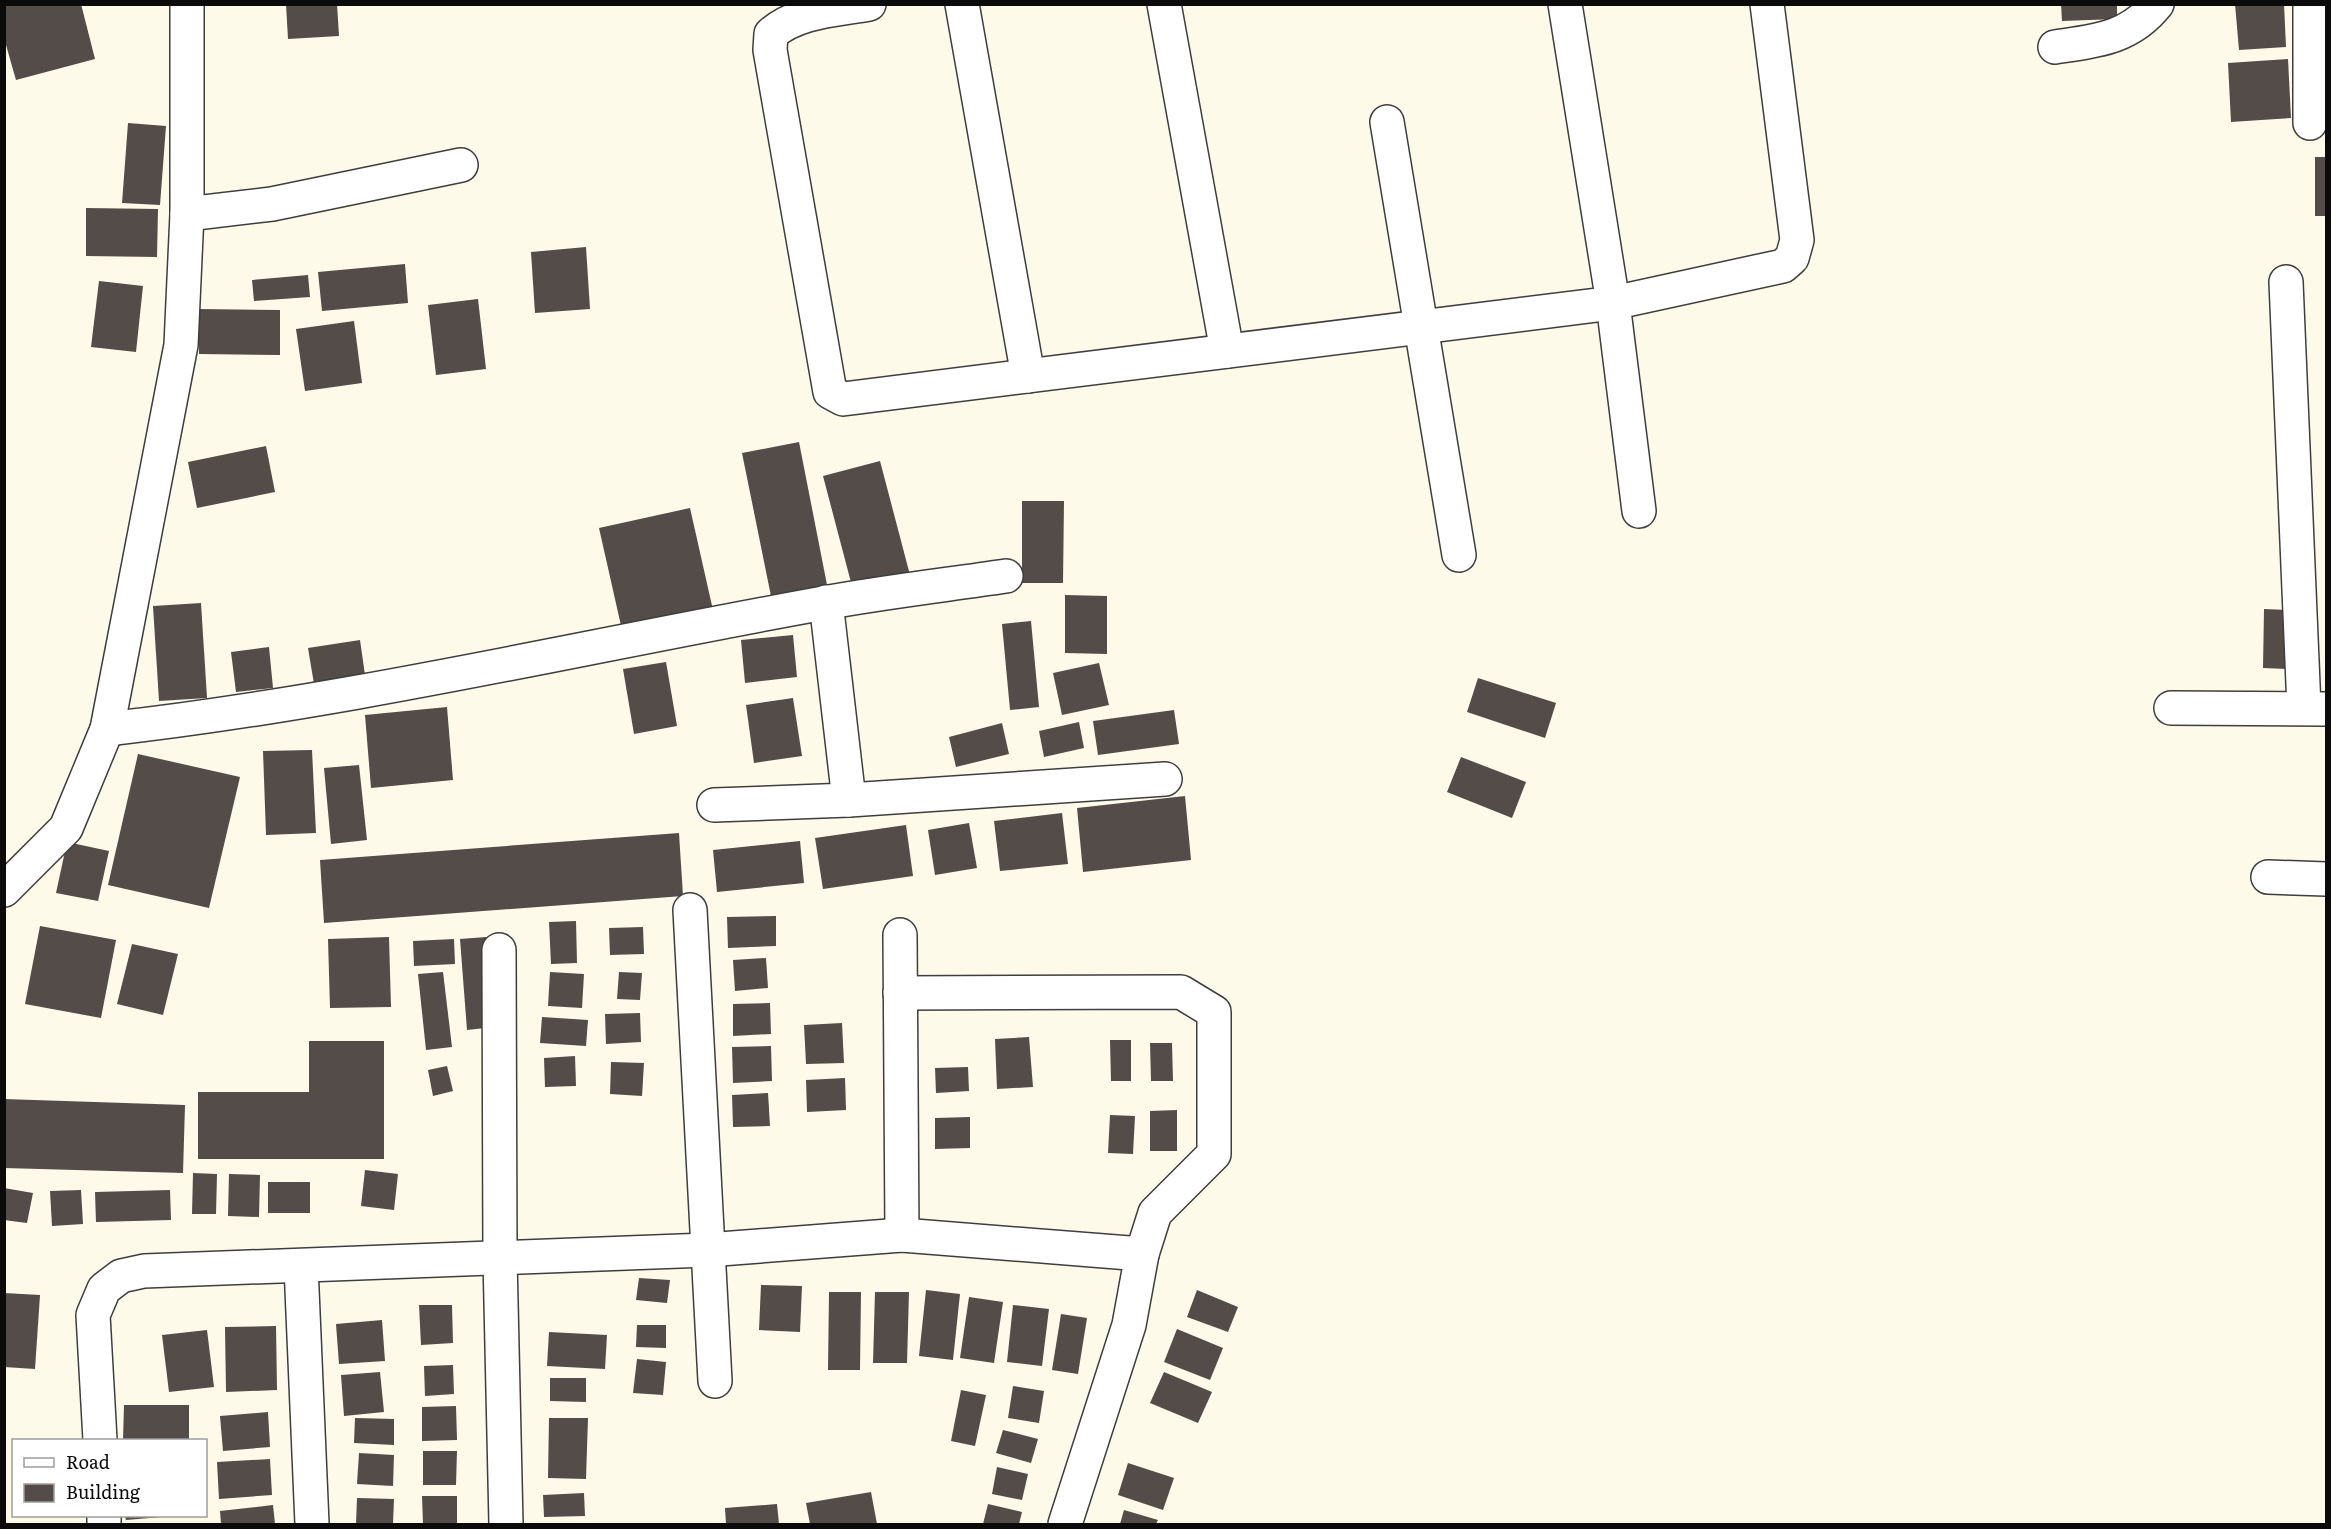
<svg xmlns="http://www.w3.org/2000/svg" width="2331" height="1529" viewBox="0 0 2331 1529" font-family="Literata,serif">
<rect width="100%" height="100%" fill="#fefaea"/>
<g fill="#534c48">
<path d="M4 4H81L95 59 16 80 4 38Z"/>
<path d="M286 4H337L339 36 288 39Z"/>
<path d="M2061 4H2117V19L2062 21Z"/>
<path d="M2235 4H2284L2286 47 2239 50Z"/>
<path d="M2288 59 2291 118 2231 122 2228 63Z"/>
<path d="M128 123 166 126 160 205 122 203Z"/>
<rect x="2315" y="157" width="11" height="59"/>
<path d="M86 208 158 209 157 257 86 256Z"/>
<path d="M586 247 590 309 535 313 531 252Z"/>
<path d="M405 264 408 303 322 311 318 272Z"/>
<path d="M308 275 310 297 254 301 252 280Z"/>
<path d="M99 281 143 286 136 352 91 347Z"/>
<path d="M478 299 486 369 436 375 428 305Z"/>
<path d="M199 309 280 310V355L199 354Z"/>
<path d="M354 321 362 383 305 391 296 329Z"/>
<path d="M799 442 829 595 773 606 742 453Z"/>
<path d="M266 446 275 492 197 508 188 462Z"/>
<path d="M880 461 910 575 853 590 823 476Z"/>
<path d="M1022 501H1064L1063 583H1022Z"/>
<path d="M690 508 715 619 624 639 599 528Z"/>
<path d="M1065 595 1107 596V654L1065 653Z"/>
<path d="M201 603 207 698 159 701 153 606Z"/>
<path d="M2264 609 2288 610 2287 669 2263 668Z"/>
<path d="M1031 621 1039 707 1010 710 1002 624Z"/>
<path d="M793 635 797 677 745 683 741 640Z"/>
<path d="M360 640 366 682 315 690 308 648Z"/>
<path d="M269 647 273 688 236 692 231 652Z"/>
<path d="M666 662 677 726 634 734 623 669Z"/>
<path d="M1099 663 1109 705 1062 715 1053 673Z"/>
<path d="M1478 678 1556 703 1545 738 1467 712Z"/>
<path d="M793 698 802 756 754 763 746 705Z"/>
<path d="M447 707 453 780 371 788 365 715Z"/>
<path d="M1174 710 1179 744 1098 755 1093 721Z"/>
<path d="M1079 722 1084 748 1044 757 1039 731Z"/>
<path d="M1002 723 1009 754 956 767 949 737Z"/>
<path d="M312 750 316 833 266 835 263 751Z"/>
<path d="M138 754 240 777 209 908 108 885Z"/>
<path d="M1461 757 1526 782 1512 818 1447 792Z"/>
<path d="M359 765 367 840 331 844 324 768Z"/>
<path d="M1185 796 1191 860 1083 872 1077 808Z"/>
<path d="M1062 813 1068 864 1000 871 994 821Z"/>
<path d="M969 823 977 868 935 875 928 830Z"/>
<path d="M906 825 913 876 823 889 815 838Z"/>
<path d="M679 833 683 896 324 923 320 860Z"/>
<path d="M800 841 804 883 717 892 713 850Z"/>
<path d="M67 842 109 851 98 901 56 893Z"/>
<path d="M776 916V946L728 948 727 917Z"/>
<path d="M576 921 577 963 551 964 549 922Z"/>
<path d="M40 926 116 940 101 1018 25 1004Z"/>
<path d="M643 927 644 954 610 955 609 928Z"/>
<path d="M389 937 391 1007 330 1008 328 939Z"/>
<path d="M486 937 494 1027 467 1030 460 939Z"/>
<path d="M454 939 455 964 414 966 413 941Z"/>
<path d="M132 944 178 954 163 1015 117 1004Z"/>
<path d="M766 958 768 988 735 991 733 960Z"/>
<path d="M443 972 452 1047 426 1050 418 974Z"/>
<path d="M550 972 584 974 582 1008 548 1006Z"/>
<path d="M619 972 642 973 640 1000 617 999Z"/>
<path d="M770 1003 771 1034 733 1036V1004Z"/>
<path d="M640 1013 641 1042 606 1044 605 1014Z"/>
<path d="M542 1017 588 1020 586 1046 540 1043Z"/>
<path d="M842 1023 844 1063 806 1064 804 1025Z"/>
<path d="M1029 1037 1033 1087 997 1089 995 1039Z"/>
<path d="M1110 1040H1131V1081H1111Z"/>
<path d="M309 1041H384V1159H198V1092H309Z"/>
<path d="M1150 1043H1172L1173 1081H1151Z"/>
<path d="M771 1046 772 1081 733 1083 732 1047Z"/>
<path d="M575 1056 576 1086 545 1087 544 1058Z"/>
<path d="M611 1062 644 1063 642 1096 610 1094Z"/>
<path d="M447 1066 453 1091 433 1096 428 1070Z"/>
<path d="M968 1067 969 1091 936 1093 935 1068Z"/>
<path d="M845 1078 846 1110 807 1112 806 1080Z"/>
<path d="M768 1093 770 1126 733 1127 732 1095Z"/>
<path d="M4 1099 185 1105 183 1173 4 1168Z"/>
<path d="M1177 1110V1151H1150V1111Z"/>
<path d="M1110 1115 1135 1116 1133 1154 1108 1153Z"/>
<path d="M970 1117V1148L935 1149V1118Z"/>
<path d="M365 1170 398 1174 394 1210 361 1206Z"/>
<path d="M193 1173 217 1174 216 1214H192Z"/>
<path d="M229 1174 260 1175 259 1217 228 1216Z"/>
<rect x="268" y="1182" width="42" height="31"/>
<path d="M4 1188 33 1193 27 1223 4 1220Z"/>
<path d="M81 1190 83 1224 52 1226 50 1191Z"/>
<path d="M170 1190 171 1220 96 1222 95 1192Z"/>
<path d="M639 1278 670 1280 667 1303 636 1300Z"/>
<path d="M761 1285 802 1286 800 1332 759 1330Z"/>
<path d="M926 1290 960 1294 953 1360 919 1356Z"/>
<path d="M1197 1290 1238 1307 1228 1332 1187 1317Z"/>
<path d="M829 1292H861L860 1370H828Z"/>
<path d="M875 1292H909L907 1363H873Z"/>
<path d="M4 1293 40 1295 35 1369 4 1367Z"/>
<path d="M969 1297 1003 1302 994 1363 960 1358Z"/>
<path d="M419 1305H452L453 1343 421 1345Z"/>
<path d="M1013 1305 1049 1309 1042 1366 1007 1362Z"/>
<path d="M1061 1314 1087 1318 1078 1374 1052 1370Z"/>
<path d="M382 1320 385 1361 339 1364 336 1324Z"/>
<path d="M637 1325H666V1348L636 1347Z"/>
<path d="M276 1326 277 1390 226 1392 225 1327Z"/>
<path d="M1177 1329 1223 1348 1210 1380 1164 1362Z"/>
<path d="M207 1330 214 1387 169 1392 162 1335Z"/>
<path d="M549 1332 607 1335 605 1369 547 1366Z"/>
<path d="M637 1359 666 1362 663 1395 633 1393Z"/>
<path d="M453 1365 454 1394 425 1396 424 1366Z"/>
<path d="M380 1372 384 1412 344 1416 341 1375Z"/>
<path d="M1164 1372 1212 1392 1198 1423 1150 1403Z"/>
<path d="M550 1378H586V1402L550 1401Z"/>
<path d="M1013 1386 1044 1391 1039 1423 1008 1418Z"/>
<path d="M961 1390 986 1395 975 1446 951 1441Z"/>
<path d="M124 1405H189V1440H123Z"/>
<path d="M456 1406 457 1440 422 1441V1407Z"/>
<path d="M268 1412 270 1447 223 1451 220 1416Z"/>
<path d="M355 1418 394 1419V1445L354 1443Z"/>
<path d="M549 1418H588L586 1479 548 1478Z"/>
<path d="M1003 1430 1038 1439 1031 1463 996 1453Z"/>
<path d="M423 1451H457L456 1485H423Z"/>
<path d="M359 1453 394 1455 393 1486 357 1484Z"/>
<path d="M270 1459 272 1495 219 1499 217 1462Z"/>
<path d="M1128 1463 1174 1478 1163 1510 1118 1495Z"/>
<path d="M997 1467 1028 1474 1022 1500 992 1494Z"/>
<path d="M871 1492 877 1524H810L806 1503Z"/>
<path d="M584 1493 585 1516 544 1517 543 1495Z"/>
<path d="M422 1496H457V1524H423Z"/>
<path d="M357 1498 394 1499 393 1524H356Z"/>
<path d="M777 1504 779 1524H726L725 1508Z"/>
<path d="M988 1504 1022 1512 1019 1524H983Z"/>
<path d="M273 1505 275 1524H221L220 1511Z"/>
<path d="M1124 1510 1158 1520 1156 1524H1120Z"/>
<path d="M125 1516H162V1517L126 1520Z"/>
</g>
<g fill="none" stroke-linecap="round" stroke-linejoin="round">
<g stroke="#3e3e3e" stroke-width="36">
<g id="minor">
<path d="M869 4C836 10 797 11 771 34L770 50 830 392 843 399 1613 303 1783 266 1792 258 1797 240 1767 4"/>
<path d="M962 4 1028 376"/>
<path d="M1164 4 1227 351"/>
<path d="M1565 4 1613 303 1639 511"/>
<path d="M2055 47C2095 41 2129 39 2157 4"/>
<path d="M1387 122 1459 555"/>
<path d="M2310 123V4"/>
<path d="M187 214 272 204 461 165"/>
<path d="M2286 282 2304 708"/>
<path d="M2171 708 2325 709"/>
<path d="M107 729C348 702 585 646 824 603 884 592 945 585 1006 576"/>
<path d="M849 800 1165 779"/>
<path d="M714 805 849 800 826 602"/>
<path d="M2268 877 2326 879"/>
<path d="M4 890 66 828 107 729 181 345 187 214V4"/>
<path d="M690 910 715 1381"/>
<path d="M900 935 902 1235"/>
<path d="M499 950 500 1258 506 1524"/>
<path d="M900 993 1181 992 1214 1012V1154L1155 1213 1142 1254"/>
<path d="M301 1266 312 1524"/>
<path d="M100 1440 93 1315 104 1289 121 1276 144 1271 707 1250 902 1235 1142 1254 1129 1325 1065 1524"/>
<path d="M104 1516V1524"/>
</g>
</g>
<use href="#minor" stroke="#fff" stroke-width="33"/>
</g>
<rect width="2331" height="1529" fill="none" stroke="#0b0b0b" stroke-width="12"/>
<rect x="12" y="1439" width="195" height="78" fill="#ffffff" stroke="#9d9d9d" stroke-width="1.5"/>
<rect x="24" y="1458" width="30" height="9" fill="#ffffff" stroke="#9d9d9d" stroke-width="1.5"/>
<text x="66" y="1469" font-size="18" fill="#0b0b0b">Road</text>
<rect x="24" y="1484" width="30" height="18" fill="#534c48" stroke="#9d9d9d" stroke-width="1.5"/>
<text x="66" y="1499" font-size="18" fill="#0b0b0b">Building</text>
</svg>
